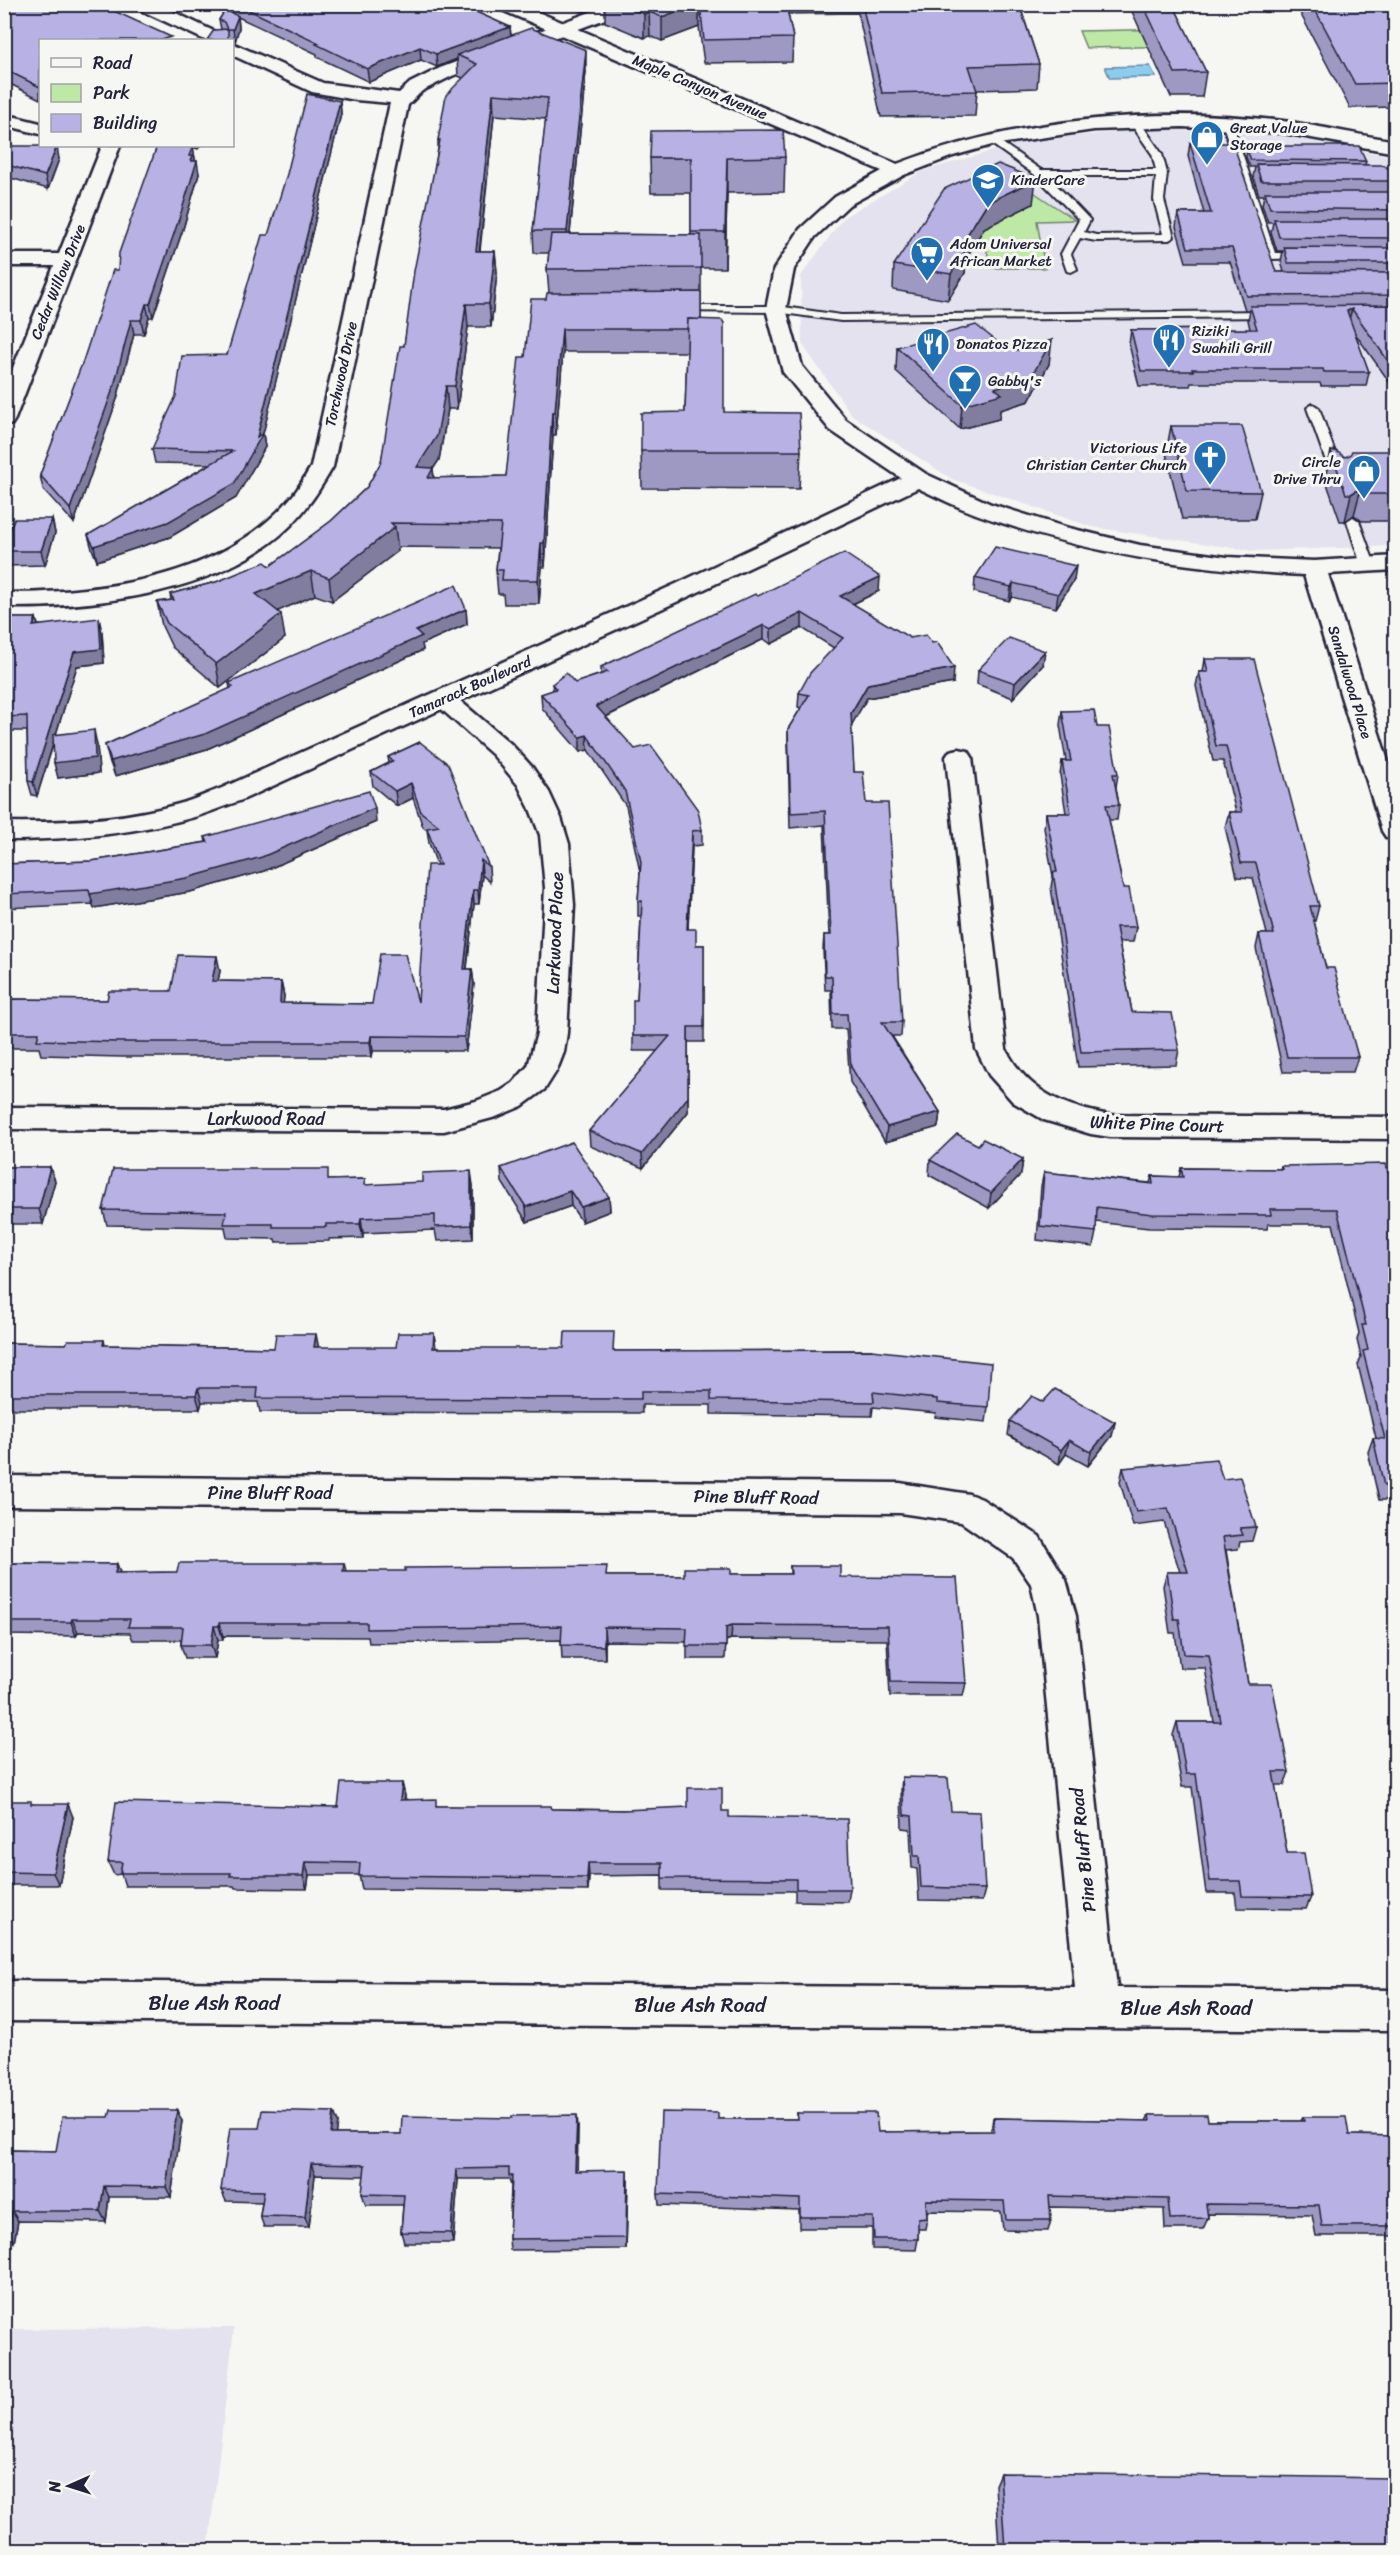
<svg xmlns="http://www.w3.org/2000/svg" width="1400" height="2555" viewBox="0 0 1400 2555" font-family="Sriracha,sans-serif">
<rect width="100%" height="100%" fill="#f6f6f2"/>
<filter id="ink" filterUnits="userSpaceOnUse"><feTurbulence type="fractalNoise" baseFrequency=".0167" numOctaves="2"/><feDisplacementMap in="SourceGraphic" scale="12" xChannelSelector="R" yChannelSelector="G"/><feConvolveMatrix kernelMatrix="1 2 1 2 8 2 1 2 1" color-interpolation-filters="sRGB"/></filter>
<g filter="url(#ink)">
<g fill="#e3e2ee">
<path d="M1148 129 1277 135 1395 157V546L1254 551 1092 527 952 479 852 415 802 344 801 276 844 217 923 171 1027 141Z"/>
<path d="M234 2328 208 2550H5V2329Z"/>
</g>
<g fill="#bee8a5" stroke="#708570" stroke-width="1.5">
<path d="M1180 29 1188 46 1086 48 1079 31Z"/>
<path d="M1029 189 1075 220 1037 221 1045 268H991L986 247 973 234Z"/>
</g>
<path fill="#8ccdee" stroke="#6289a6" stroke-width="1.5" d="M1150 66 1156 77 1110 78 1105 67Z"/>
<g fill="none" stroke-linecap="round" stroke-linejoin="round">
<g stroke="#22223b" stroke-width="4">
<g id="lane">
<path d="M1130 119H1138L1162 154 1167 173 1164 200 1174 237 1169 240 1096 241 1080 238 1071 254 1077 269 1071 272 1067 271 1061 254 1079 220 1035 175 986 140 995 138 1041 170H1156L1152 154 1129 121ZM1048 176H1156L1154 200 1163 234 1096 235 1084 232 1090 220Z"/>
<path d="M1223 120 1232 122 1275 253H1306L1310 254V258L1271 259 1266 256 1222 122Z"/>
<path d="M678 306H776L841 315 1274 311 1280 314 1274 317 841 321 776 312 674 311 672 309Z"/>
<path d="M1313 404 1319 408 1344 478 1342 481 1338 482 1332 478 1307 408Z"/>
<path d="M1353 517 1359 521 1375 565 1373 568H1363L1361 565 1347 521Z"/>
</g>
</g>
<g stroke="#22223b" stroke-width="5">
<g id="street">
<path d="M134 4H157L224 36 227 40H205L136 8Z"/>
<path d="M612 4H637L635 8 452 76 422 91 408 105 333 467C320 489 308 508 290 526 222 593 95 608 4 607V593C105 593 226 578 294 494 300 486 305 476 311 467L390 103 356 100 312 92 232 55V43L323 83 399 93 410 83 440 68Z"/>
<path d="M4 114 40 123V134L4 125Z"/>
<path d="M102 146H120L15 419 12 424 4 426V390L54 266H4V254H59Z"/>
<path d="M443 691 452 694 511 744 532 767 549 792 561 818 569 844 574 905 567 1033 564 1052 557 1070 545 1089 522 1106 496 1117 444 1131 4 1129V1107L444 1109 476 1101 501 1091 513 1083 528 1066 537 1033 545 888 540 835 530 809 518 785 493 755 430 699 434 694Z"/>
<path d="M959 749 968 751 972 757 1006 1049C1027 1092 1065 1107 1110 1115L1396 1117V1139L1110 1137 1091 1134 1044 1120 1013 1102 989 1075 976 1049 946 757 950 751Z"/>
<path d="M4 1476 900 1483 969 1494 982 1499 1039 1536 1066 1580 1076 1616 1117 1988 1396 1990V2030L4 2021V1981L1075 1988 1038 1616 1031 1584 1013 1558 961 1522 900 1513 4 1506Z"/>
</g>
</g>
<g stroke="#22223b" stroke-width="5">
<path id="secondary" d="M495 4H519L897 164C1018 118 1155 106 1283 121 1321 126 1358 135 1396 141V153L1283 133 1182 127 1094 130 992 145 953 156 904 175 849 205 815 237 794 269 786 309 802 366 846 420 926 474 991 504 1065 527 1140 545 1227 557 1314 561 1396 556V570L1328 574 1396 786V839L1386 837 1382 831 1304 575C1190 569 1085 554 976 514 957 507 937 497 918 488L694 594 242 800C227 805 213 811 198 816 135 834 70 840 4 840V822C63 823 123 820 179 804 194 800 208 793 222 788L676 584 901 478 830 430 783 372 766 309 774 269 800 229 835 197 882 171 497 8Z"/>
</g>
<use href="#lane" fill="#f6f6f2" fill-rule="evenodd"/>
<use href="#street" fill="#f6f6f2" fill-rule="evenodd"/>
<use href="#secondary" fill="#f6f6f2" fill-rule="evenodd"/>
</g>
<g fill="#9d99c3" stroke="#22223b" stroke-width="1.5" fill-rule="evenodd">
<path d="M4 4 40 40V99L4 81Z"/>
<path d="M211 4H458L510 27 511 35 586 71 570 234 691 235V193H651L650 158 785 157 784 192 727 193 725 268H701V320L724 412 801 451 799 489 642 488 641 451 685 412 687 352H563L556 435H553L545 567H542L539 604H504L503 594H498L496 570 498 548 397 547 398 551 332 601 315 595 277 611 285 638 220 688 172 647 162 626 157 602 171 600 170 594 216 582 270 566 331 521 367 487 381 462 404 346 438 149V140L463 78 458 76 457 59 437 67 421 60 369 82 317 57V54L238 17 239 28 235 42H232V40H207L221 29 219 20 225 11ZM494 115 546 119 533 231 534 253H549L547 269 549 293 525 357 506 476 434 478 433 469 439 460 448 409H457L468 327H491L497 273 495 251H480Z"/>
<path d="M565 4H604L583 12Z"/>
<path d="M605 4H1173L1206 72 1202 97H1171L1129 5 1020 6 1039 64 1037 88 977 90 975 116 881 117 858 13 788 14 793 38 792 62 704 63 699 27 662 41 650 36 644 38 605 22Z"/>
<path d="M1260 4H1395V107L1350 108 1299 11 1264 12Z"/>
<path d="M340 101 341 114 263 433 265 447 236 498 170 537 97 561 92 549 88 535 210 464 155 463 152 449 227 355 268 235Z"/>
<path d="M1190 143 1276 272H1284L1281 261 1283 251H1277L1271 232 1273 222H1268L1262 205 1264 195H1259L1253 177 1255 167H1250L1246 157 1247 150H1251L1252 146 1366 161 1365 165 1387 168H1395V387H1393L1354 332 1369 372 1366 386H1321L1320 383H1191L1190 386H1139L1129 344 1131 330 1250 329 1248 320 1250 310H1245L1230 262H1186L1176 227 1178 213H1204L1188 156Z"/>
<path d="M4 146 59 159 48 189 4 176Z"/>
<path d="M157 146H200L198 149 193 147 195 159 194 161 199 174 183 229 153 317H149L144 334H134L117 399 74 523 43 489 40 475 118 270Z"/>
<path d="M1033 204 984 228 966 258 965 273 948 300 893 290 894 265Z"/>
<path d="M897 347H1004L1017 350 1049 364 1029 401 1000 410 999 419 960 429 896 371Z"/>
<path d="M1171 426 1261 492 1255 519H1182L1166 453Z"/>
<path d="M1331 451 1345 457 1395 451V521H1362L1354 515 1345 521H1340L1325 478Z"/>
<path d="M52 519 55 533 45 565 6 566 4 559V546Z"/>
<path d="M975 578 1074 580 1056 608 1012 597 1009 601 974 592Z"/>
<path d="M879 591 853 604 953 683 867 698 851 725 854 772 866 803 902 1022 901 1036H892L940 1112 938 1127 885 1142 850 1082 846 1029H832L831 990H825L823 950 824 935H829L824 825 790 828 788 744V729L801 708 798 707 799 693 834 648 802 628 771 644 764 639 606 717 702 830V845L692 846 688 929 696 945H704V1042H688V1112L643 1168 590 1146 589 1131 658 1051H633V1036L637 1000 641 916H638V901L640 872 626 806 588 750 580 752 542 708 541 694 553 690 552 684 575 683 601 674V667L758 596Z"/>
<path d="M466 609 467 624 422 644 423 650 207 749 115 776 109 760 105 745 230 689 229 683Z"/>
<path d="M4 618H36L38 625 102 632 104 663 77 666 56 734 97 745 99 773 58 778 54 742 37 796 32 795 28 781 27 731H4Z"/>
<path d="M1205 659 1319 906 1315 921H1314L1326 968 1358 1057 1353 1072H1283L1256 948 1259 934H1267L1253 878 1237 877 1225 827 1229 812H1236L1223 761H1213L1196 686 1199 672H1203Z"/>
<path d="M1043 665 1013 698 977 684 978 670Z"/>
<path d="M1062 711 1097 727 1118 774 1116 787 1119 805 1117 820H1109L1123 888 1136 927 1133 942H1119L1132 1012 1179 1050 1176 1065 1078 1067 1051 887 1053 876 1044 828 1046 813H1066L1060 775 1062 761H1066L1060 725Z"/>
<path d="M420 742 489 867 490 882 482 875 479 904H474L467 969H472L474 984 466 1051H373L372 1057H122L41 1055 39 1048H4L5 999 107 1000 171 991 220 971 218 981 281 982 284 996 283 1003 372 1004 418 1002 437 865 429 843 427 830 423 827 413 798 397 806 373 786 371 772 389 763 388 757Z"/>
<path d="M376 822 264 871 190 892 94 908 93 904 4 908V864L92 861 206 842 205 837Z"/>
<path d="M978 1145 1023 1159 1021 1174 989 1208 929 1175 930 1160Z"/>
<path d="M1281 1166 1395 1200V1500H1379L1368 1452 1373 1438H1376L1358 1365 1361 1357 1357 1340 1359 1333 1333 1224H1268L1267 1229 1149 1228 1096 1222V1232L1093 1247 1037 1240 1041 1186 1044 1172 1150 1183 1152 1176 1179 1177 1181 1168 1280 1169Z"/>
<path d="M4 1167H50L55 1181 43 1224H4Z"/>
<path d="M501 1168 609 1197 610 1211 582 1222 571 1206 527 1222 502 1182Z"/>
<path d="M365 1179V1185H473V1239L437 1241 435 1230 363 1233V1238L329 1239V1241L276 1242 275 1239 227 1238 225 1227 107 1225 103 1210 330 1180Z"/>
<path d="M104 1340 105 1345 274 1348H436L614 1351 871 1350 988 1407 986 1422 935 1417 936 1413 873 1407 872 1416 711 1414V1405H642V1413L260 1412 258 1402H202L200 1409H4V1343L66 1344Z"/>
<path d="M1043 1402 1115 1422 1112 1436 1088 1466 1066 1454 1059 1464 1008 1435 1010 1421Z"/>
<path d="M1123 1468 1223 1479 1256 1527 1252 1541 1240 1542 1238 1549 1226 1550 1248 1684 1289 1772 1284 1785H1275L1287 1853 1311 1897 1306 1909 1237 1908 1235 1893H1206L1192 1787H1182L1173 1735 1177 1722H1214L1205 1668H1180L1175 1633H1170L1163 1586 1167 1572H1180L1164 1522 1133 1526 1120 1482Z"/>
<path d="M4 1563 117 1564 120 1573 177 1572 344 1563 346 1571 607 1576H684L731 1574H790V1566L840 1577 966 1683 963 1696H890L887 1640 731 1639 726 1641 725 1659H687V1642L605 1641V1659H562L561 1640 369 1643 368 1637 223 1636V1640H218L215 1658H185L181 1645V1640H133L130 1633 78 1632 76 1636 4 1635Z"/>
<path d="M902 1777 951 1811 985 1889 982 1901 919 1900 917 1869 912 1868 910 1829 902 1828 901 1790Z"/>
<path d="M402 1783 405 1796V1799L438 1806 552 1809 722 1811 729 1817 850 1889 848 1902 795 1901V1891L662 1890V1875L589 1876 588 1891 362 1889 359 1875H309L307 1889 235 1888 234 1886H125L121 1874 114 1875 108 1862 338 1807Z"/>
<path d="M4 1801 33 1804 73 1817 59 1885H4Z"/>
<path d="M334 2112 338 2123 336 2134H401L578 2126 577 2171 628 2181 626 2249 510 2250 509 2239 511 2186 509 2179H458L453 2243H404L401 2232 403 2205H366L362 2194 364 2176 315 2175 309 2227H264L260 2216 262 2202 226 2201 221 2190 259 2128Z"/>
<path d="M797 2113 878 2132 991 2131 993 2118 1146 2121 1149 2115 1208 2121H1301L1303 2117 1349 2135 1395 2136V2236H1316L1312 2215 1208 2214V2218L1203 2229H1165L1164 2209 1050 2207 1051 2220 1048 2231 1003 2230 1001 2212 927 2211V2218L925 2229H918V2239L916 2250 872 2249V2228H799V2210L659 2205 658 2194 718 2119H797Z"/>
<path d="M182 2121 171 2197H109L106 2222 18 2221 14 2242H4V2150L56 2151Z"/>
<path d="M1000 2473 1395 2550H999L995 2485Z"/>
</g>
<g fill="#807d9f" stroke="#22223b" stroke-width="1.5">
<path d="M583 4H604L583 12Z"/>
<path d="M696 4H699V27L662 41V17Z"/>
<path d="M649 12 650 36 644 38V14Z"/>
<path d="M238 16 239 28 235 42 233 29Z"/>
<path d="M510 27 511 39 457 55V59L437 67 436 54Z"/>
<path d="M420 47 421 60 369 82 367 69Z"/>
<path d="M586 50V71L568 253 567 231Z"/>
<path d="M493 94 494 115 477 273 476 251Z"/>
<path d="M340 101 341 114 263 434 265 447 236 498 170 537 97 561 94 546 257 437Z"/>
<path d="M57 146 59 159 48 189 45 176Z"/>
<path d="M193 146 195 159 194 163 197 161 199 174 183 229 153 317 150 304 189 156Z"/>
<path d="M727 158V193L725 268V232Z"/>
<path d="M1036 179 1033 204 984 228 966 258 965 273 948 300 951 274 960 246 987 203Z"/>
<path d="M495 251 497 273 491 327 489 304Z"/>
<path d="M146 304 149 317 144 334 141 320Z"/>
<path d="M466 304 468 327 457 409 455 386Z"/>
<path d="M1352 309 1348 323 1347 311Z"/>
<path d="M131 320 134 334 117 399 74 523 70 509Z"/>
<path d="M562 329 563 352 556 435 555 412Z"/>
<path d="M1052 340 1049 364 1029 401 1000 410 999 419 960 429 962 405 995 388Z"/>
<path d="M446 386 448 409 439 460 433 469 435 492 417 467Z"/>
<path d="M552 412 553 435 545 567 544 543Z"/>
<path d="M1361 488 1354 515 1345 521 1351 494Z"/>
<path d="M52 519 55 533 45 565 41 551Z"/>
<path d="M395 527 398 551 332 601 329 578Z"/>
<path d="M541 543 542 567 539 604 538 580Z"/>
<path d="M1076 566 1074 580 1056 608 1058 594Z"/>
<path d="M311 571 315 595 260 619 256 594Z"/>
<path d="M880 577 879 591 840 610V596Z"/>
<path d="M1013 583 1012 597 1009 601 1011 587Z"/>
<path d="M466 609 467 624 422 644 423 650 207 749 115 776 111 761 416 631Z"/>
<path d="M802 613V628L771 644V629Z"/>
<path d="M281 614 285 638 220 688 216 664Z"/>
<path d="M36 618 40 632 33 626Z"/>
<path d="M99 618 102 632 104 663 77 666 37 796 33 782 74 652Z"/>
<path d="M764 625V639L597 721 596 706Z"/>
<path d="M1045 651 1043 665 1013 698 1015 683Z"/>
<path d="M954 668 953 683 867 698 850 728 851 713 868 684Z"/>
<path d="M94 730 97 745 99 773 58 778 54 763Z"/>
<path d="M587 735 588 750 580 752V737Z"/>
<path d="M411 783 413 798 397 806 395 791Z"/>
<path d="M375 808 376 822 264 871 190 892 94 908 90 894Z"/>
<path d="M692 831V846L687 944V929Z"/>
<path d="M481 860 482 875 479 904 478 890Z"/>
<path d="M473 890 474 904 465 984 464 969Z"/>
<path d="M217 956 220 971 215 996 212 981Z"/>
<path d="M472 969 474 984 466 1051 464 1037Z"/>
<path d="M281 982 284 996 282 1018 280 1003Z"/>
<path d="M688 1027V1112L643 1168 642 1154Z"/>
<path d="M371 1036 373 1051 372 1057 370 1042Z"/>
<path d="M940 1112 938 1127 885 1142 887 1127Z"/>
<path d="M1023 1159 1021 1174 989 1208 991 1193Z"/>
<path d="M50 1167 55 1181 43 1224 39 1209Z"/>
<path d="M471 1171 473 1185V1239L471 1225Z"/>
<path d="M570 1191 571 1206 527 1222 526 1207Z"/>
<path d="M609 1197 610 1211 582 1222 581 1207Z"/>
<path d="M361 1218 363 1233V1238L360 1224Z"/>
<path d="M434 1333 436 1348H433Z"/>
<path d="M316 1334 319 1349 314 1347Z"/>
<path d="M198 1388 202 1402 200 1409 196 1395Z"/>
<path d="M1115 1422 1112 1436 1088 1466 1091 1452Z"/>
<path d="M1069 1440 1066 1454 1059 1464 1061 1450Z"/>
<path d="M117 1564 122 1578 115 1573Z"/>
<path d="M72 1619 78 1632 76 1636 71 1622Z"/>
<path d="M219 1623 223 1636V1640L219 1626Z"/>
<path d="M732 1625 731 1639 725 1641 726 1627Z"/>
<path d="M214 1626 218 1640 215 1658 211 1645Z"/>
<path d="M604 1627 605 1641V1659L604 1646Z"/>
<path d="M402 1783 405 1796 403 1812 400 1800Z"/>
<path d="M68 1804 73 1817 59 1885 53 1873Z"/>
<path d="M305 1862 309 1875 307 1889 303 1876Z"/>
<path d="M588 1863 589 1876 588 1891 587 1878Z"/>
<path d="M177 2110 182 2121 171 2197 166 2187Z"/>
<path d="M334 2112 338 2123 335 2145 331 2134Z"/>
<path d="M577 2115 578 2126 577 2182 575 2171Z"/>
<path d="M311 2164 315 2175 309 2227 305 2217Z"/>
<path d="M456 2169 458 2179 453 2243 451 2233Z"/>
<path d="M627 2170 628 2181 626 2249V2238Z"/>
<path d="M104 2186 109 2197 106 2222 100 2211Z"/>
<path d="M12 2211 18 2221 14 2242 7 2232Z"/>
</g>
<g fill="#b7b2e3" stroke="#22223b" stroke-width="1.5">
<path d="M4 4H99L171 37 162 40H40V87L4 69Z"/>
<path d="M236 4H458L510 27 436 54 420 47 367 69 316 44 319 43Z"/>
<path d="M620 4H696L662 17 649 12 644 14Z"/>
<path d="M700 4H786L793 38 704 40Z"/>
<path d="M862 4H1019L1039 64 969 66 977 91 882 93Z"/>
<path d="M1143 4H1173L1206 72 1175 73Z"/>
<path d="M1312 4H1395V83L1355 84Z"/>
<path d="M225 10 238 16 233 29H228V40H207L214 30 227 29 224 22 219 20Z"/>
<path d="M531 28 586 50 567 231H533L548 98 493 94 476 251H495L489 304H466L455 386H446L437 436 417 467 433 468 428 478 506 476 519 357H525L531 299H546L547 293 701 292V320L688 319 687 329H562L555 412H552L544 543H541L538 580H502L503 570H496L501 524 391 523 395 527 329 578 311 571 256 594 281 614 216 664 167 623 157 602 174 600 170 594 216 582 265 562 270 566 331 521 367 487 381 462 400 346H404L414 271 440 140H438L446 95 477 64 457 55Z"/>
<path d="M307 94 340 101 257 437 263 433 234 484 168 522 94 546 88 535 233 451 152 449 176 396 182 356 227 355 262 235H268L287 174Z"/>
<path d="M783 130 785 157 727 158 725 232H691V158H650L651 131Z"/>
<path d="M1190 143H1233L1276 272 1395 273V295L1247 296 1232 248H1188L1178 213H1211Z"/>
<path d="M4 146H57L45 176 4 164Z"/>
<path d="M157 146H193L189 156H193L191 161H197L180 216 150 304H146L141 320H131L114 386 70 509 40 475 83 361 113 270H118L119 253Z"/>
<path d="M1252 146H1359L1366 161 1251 160 1247 150H1253Z"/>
<path d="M998 164 1036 179 987 203 960 246 967 248 951 274 894 265 944 189Z"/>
<path d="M1256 164 1381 165 1386 166 1387 168H1395V181H1261Z"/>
<path d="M1265 192H1395V210L1270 208Z"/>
<path d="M1274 219H1395V238L1279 237Z"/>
<path d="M551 234 701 235V268L547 269Z"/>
<path d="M1284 247 1395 248V263H1288Z"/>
<path d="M1395 305V371L1352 309 1347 311 1369 372H1324L1323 369H1192L1193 371H1141L1131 330 1257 329 1250 306Z"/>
<path d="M688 319 722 320 724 323V412L799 413 801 451H641V413L685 412Z"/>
<path d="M976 325 1004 347 1011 345 1017 350 1052 340 1031 377 995 388 1002 394 962 405 897 347Z"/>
<path d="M1171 426H1242L1261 492 1187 491Z"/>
<path d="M1331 451H1336L1345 457 1350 455 1352 451H1395V494H1368L1361 488 1351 494H1346Z"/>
<path d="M14 519H52L41 551H4V546Z"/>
<path d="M995 547 1076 566 1058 594 1013 583 1011 587 975 578Z"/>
<path d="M844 553 880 577 840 596 910 638 926 635 932 643 937 642 954 668 868 684 851 713 854 772H863L866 803H888L902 1022H882L940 1112 887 1127 851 1067 847 1014H833L832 976H825L824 935H831L825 811 791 813 788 729 809 695 799 693 810 673 843 638 802 613 771 629 764 625 596 706 635 749 651 745 698 810 702 830 692 831 687 929H696V945H704V1027H688V1097L642 1154 589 1131 670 1036H633V1000H637L642 901H638L641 862 625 791 587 735 580 737 541 694 556 689 552 684 566 673 575 683 608 672 601 667 755 594 758 596Z"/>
<path d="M456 585 466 609 416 631 422 636 205 734 111 761 105 745 233 687 229 683Z"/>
<path d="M4 618H36L33 626 99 618 101 649 74 652 33 782 28 781 27 716 4 717Z"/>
<path d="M1009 638 1045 651 1015 683 978 670Z"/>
<path d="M1205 659H1254L1319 906H1310L1326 968H1334L1358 1057H1287L1259 934H1274L1256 863H1241L1229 812H1242L1226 746H1216L1199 672H1208Z"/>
<path d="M1094 710 1097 727H1109L1118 774H1113L1119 805H1106L1123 888H1129L1136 927H1116L1132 1012 1172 1013 1179 1050 1081 1052 1053 872H1057L1046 813H1071L1062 761H1071L1062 711Z"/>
<path d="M94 730 95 758 54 763 53 735Z"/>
<path d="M420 742 448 764 489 867 481 860 478 890H473L464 969H472L464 1037 371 1036 370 1042H118L37 1040 39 1033H4L5 999 107 1000 109 991H171L178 955 217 956 212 981 281 982 280 1003 372 1004 380 954H405L418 1002 427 865H440L427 828 439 826 421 812 411 783 395 791 371 772 393 761 388 757Z"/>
<path d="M369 791 375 808 262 857 187 878 90 894 89 890 4 894V864L92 861 208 842 205 837Z"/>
<path d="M957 1134 978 1145 983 1139 1023 1159 991 1193 930 1160Z"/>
<path d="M572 1142 609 1197 581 1207 570 1191 526 1207 501 1168Z"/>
<path d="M1386 1164 1395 1200V1486H1384L1373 1438 1385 1439 1363 1351 1368 1350 1362 1325H1366L1337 1209H1270L1271 1215 1152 1214 1097 1207 1096 1232 1040 1226 1044 1172 1153 1184 1152 1176 1183 1177 1181 1168 1282 1169 1281 1166Z"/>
<path d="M4 1167H50L39 1209H4Z"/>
<path d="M113 1169H328V1180L365 1179 364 1185 422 1182V1173L471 1171V1225L435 1227V1215L361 1218 360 1224H326V1227H273V1224H224L226 1212 103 1210Z"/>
<path d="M565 1332H614L613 1351 871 1350 991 1363 988 1407 937 1403V1399L873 1392 874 1402 711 1400V1391H641V1399L257 1398 258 1388H198L196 1395H4V1343L66 1344 68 1340H104L103 1345 274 1348 276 1334H316L314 1347H396L398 1333H434L433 1348H564Z"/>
<path d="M1055 1389 1115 1422 1091 1452 1069 1440 1061 1450 1010 1421 1032 1396 1043 1402Z"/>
<path d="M1216 1459 1223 1479 1240 1477 1256 1527 1240 1528 1243 1535 1223 1537 1248 1684H1272L1289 1772H1273L1287 1853H1304L1311 1897 1242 1896 1240 1881H1210L1196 1774H1186L1177 1722H1221L1209 1655 1184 1654 1179 1619H1174L1167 1572H1188L1168 1508 1136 1512 1123 1468Z"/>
<path d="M4 1563 117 1564 115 1573 177 1572 179 1563H344L343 1571H405V1568L607 1566 606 1576H684V1568H731V1574H791L790 1566H840V1577L957 1578 966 1683 891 1682 888 1626 732 1625 726 1627V1646H686L687 1628 604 1627V1646L561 1645 562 1626 367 1629V1623H219V1626H214L211 1645H181L183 1627H128L130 1619H72L71 1622H4Z"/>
<path d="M902 1777 948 1778 951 1811 980 1812 985 1889 921 1887 919 1856H914L912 1816 904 1815Z"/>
<path d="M341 1783H402L400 1800 436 1799V1806H551L552 1809 623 1810 688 1807V1788H722V1811H729V1817L847 1819 850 1889H796V1879L662 1878V1863H588L587 1878 359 1876 360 1863 305 1862 303 1876H230L231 1873H120L122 1862H108L116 1802 338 1807Z"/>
<path d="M4 1801H31V1804H68L53 1873 4 1872Z"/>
<path d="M111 2110H177L166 2187 104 2186 100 2211H12L7 2232H4V2150L56 2151 62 2117H109Z"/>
<path d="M262 2110 334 2112 331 2134H401L402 2116 512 2118V2116L577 2115 575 2171 627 2170 626 2238 509 2239 512 2176H509V2168L456 2169 451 2233 401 2232 404 2195 362 2194 365 2165 311 2164 305 2217 260 2216 264 2191 221 2190 230 2128H259Z"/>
<path d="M661 2112 718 2113V2119H798L797 2113H876L878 2132 994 2131 993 2118 1150 2121 1149 2115H1207L1208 2121H1304L1303 2117H1346L1349 2135 1395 2136V2226H1322L1319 2205 1206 2204 1208 2218 1170 2219 1168 2199 1049 2196 1051 2220H1006L1004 2201 926 2200 927 2218 918 2219V2239H874L873 2217H800V2199L658 2194Z"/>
<path d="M1000 2473 1395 2478V2550H1005Z"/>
</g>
</g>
<defs>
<g id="shop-pin" transform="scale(1.725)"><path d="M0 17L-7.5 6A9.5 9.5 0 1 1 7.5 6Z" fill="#1f6fb2" stroke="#f6f6f2"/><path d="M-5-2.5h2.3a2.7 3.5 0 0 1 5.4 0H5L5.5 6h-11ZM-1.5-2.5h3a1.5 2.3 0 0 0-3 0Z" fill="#fff"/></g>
<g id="school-pin" transform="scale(1.725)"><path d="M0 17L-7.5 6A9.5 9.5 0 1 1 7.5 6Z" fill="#1f6fb2" stroke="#f6f6f2"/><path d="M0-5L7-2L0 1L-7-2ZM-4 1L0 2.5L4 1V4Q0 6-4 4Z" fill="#fff"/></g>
<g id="supermarket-pin" transform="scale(1.725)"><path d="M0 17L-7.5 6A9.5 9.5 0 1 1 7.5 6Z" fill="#1f6fb2" stroke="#f6f6f2"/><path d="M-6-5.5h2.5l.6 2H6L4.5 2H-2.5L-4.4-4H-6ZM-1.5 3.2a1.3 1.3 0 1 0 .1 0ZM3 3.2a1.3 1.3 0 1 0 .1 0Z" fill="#fff"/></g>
<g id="restaurant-pin" transform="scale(1.725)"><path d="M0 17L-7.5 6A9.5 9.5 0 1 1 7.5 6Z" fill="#1f6fb2" stroke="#f6f6f2"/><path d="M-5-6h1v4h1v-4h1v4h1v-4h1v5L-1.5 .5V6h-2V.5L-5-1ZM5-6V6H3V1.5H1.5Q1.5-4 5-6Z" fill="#fff"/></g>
<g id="bar-pin" transform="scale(1.725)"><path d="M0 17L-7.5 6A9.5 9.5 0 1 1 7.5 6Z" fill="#1f6fb2" stroke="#f6f6f2"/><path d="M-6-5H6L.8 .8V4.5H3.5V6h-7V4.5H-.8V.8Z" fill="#fff"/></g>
<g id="church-pin" transform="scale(1.725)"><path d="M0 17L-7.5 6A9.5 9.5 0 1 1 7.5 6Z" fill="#1f6fb2" stroke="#f6f6f2"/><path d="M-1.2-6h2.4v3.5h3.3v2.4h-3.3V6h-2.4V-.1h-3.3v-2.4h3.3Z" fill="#fff"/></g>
</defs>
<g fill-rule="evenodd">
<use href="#shop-pin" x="1207" y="137"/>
<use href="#school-pin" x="988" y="180"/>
<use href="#supermarket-pin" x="927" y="253"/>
<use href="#restaurant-pin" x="1169" y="340"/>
<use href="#restaurant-pin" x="933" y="344"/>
<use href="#bar-pin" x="965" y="381"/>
<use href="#church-pin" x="1210" y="457"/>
<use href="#shop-pin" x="1364" y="471"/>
</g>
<g text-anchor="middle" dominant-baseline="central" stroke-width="6" stroke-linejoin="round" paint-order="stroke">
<g font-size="15" fill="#22223b" stroke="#f6f6f2">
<text transform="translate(700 87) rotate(23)">Maple Canyon Avenue</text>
<text transform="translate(58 282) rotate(-68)">Cedar Willow Drive</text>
<text transform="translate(341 374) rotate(-78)">Torchwood Drive</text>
<text transform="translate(1350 682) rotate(73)">Sandalwood Place</text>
<text transform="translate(470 687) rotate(-24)">Tamarack Boulevard</text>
</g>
<g font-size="15" fill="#22223b" stroke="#f6f6f2" text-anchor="start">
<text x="1230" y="128">Great Value<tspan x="1230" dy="17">Storage</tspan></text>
<text x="1011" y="180">KinderCare</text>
<text x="950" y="244">Adom Universal<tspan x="950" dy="17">African Market</tspan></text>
<text x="1192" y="331">Riziki<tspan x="1192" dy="17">Swahili Grill</tspan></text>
<text x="956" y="344">Donatos Pizza</text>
<text x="988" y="381">Gabby's</text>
<text x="1187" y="448" text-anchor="end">Victorious Life<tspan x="1187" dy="17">Christian Center Church</tspan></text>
<text x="1341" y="462" text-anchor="end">Circle<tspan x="1341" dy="17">Drive Thru</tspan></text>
</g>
<g font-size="18" fill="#22223b" stroke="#f6f6f2">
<text transform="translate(555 933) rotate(-88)">Larkwood Place</text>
<text x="266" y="1119">Larkwood Road</text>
<text transform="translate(1157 1124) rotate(2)">White Pine Court</text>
<text x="270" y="1493">Pine Bluff Road</text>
<text transform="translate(756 1497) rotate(1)">Pine Bluff Road</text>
<text transform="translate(1083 1850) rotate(-96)">Pine Bluff Road</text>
</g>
<g font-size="21" fill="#22223b" stroke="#f6f6f2">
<text x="214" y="2003">Blue Ash Road</text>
<text x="700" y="2005">Blue Ash Road</text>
<text x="1186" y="2008">Blue Ash Road</text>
</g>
</g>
<rect width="1400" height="2555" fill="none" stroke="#f6f6f2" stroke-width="24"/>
<rect x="12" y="12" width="1376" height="2531" fill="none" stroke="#22223b" stroke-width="2" filter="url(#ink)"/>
<rect x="39" y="39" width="195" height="108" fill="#f6f6f2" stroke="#a1a1a9" stroke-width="1.5"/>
<rect x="51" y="58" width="30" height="9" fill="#f6f6f2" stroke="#a1a1a9" stroke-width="1.5"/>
<text x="93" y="69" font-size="18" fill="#22223b">Road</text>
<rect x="51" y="84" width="30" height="18" fill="#bee8a5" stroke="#a1a1a9" stroke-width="1.5"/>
<text x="93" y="99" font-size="18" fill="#22223b">Park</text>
<rect x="51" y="114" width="30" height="18" fill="#b7b2e3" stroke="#a1a1a9" stroke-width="1.5"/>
<text x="93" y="129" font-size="18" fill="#22223b">Building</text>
<g transform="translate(69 2486) rotate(267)" stroke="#f6f6f2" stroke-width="4.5" paint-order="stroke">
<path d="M0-4.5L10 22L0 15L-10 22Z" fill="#22223b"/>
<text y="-9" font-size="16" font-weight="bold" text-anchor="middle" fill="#22223b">N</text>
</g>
</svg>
